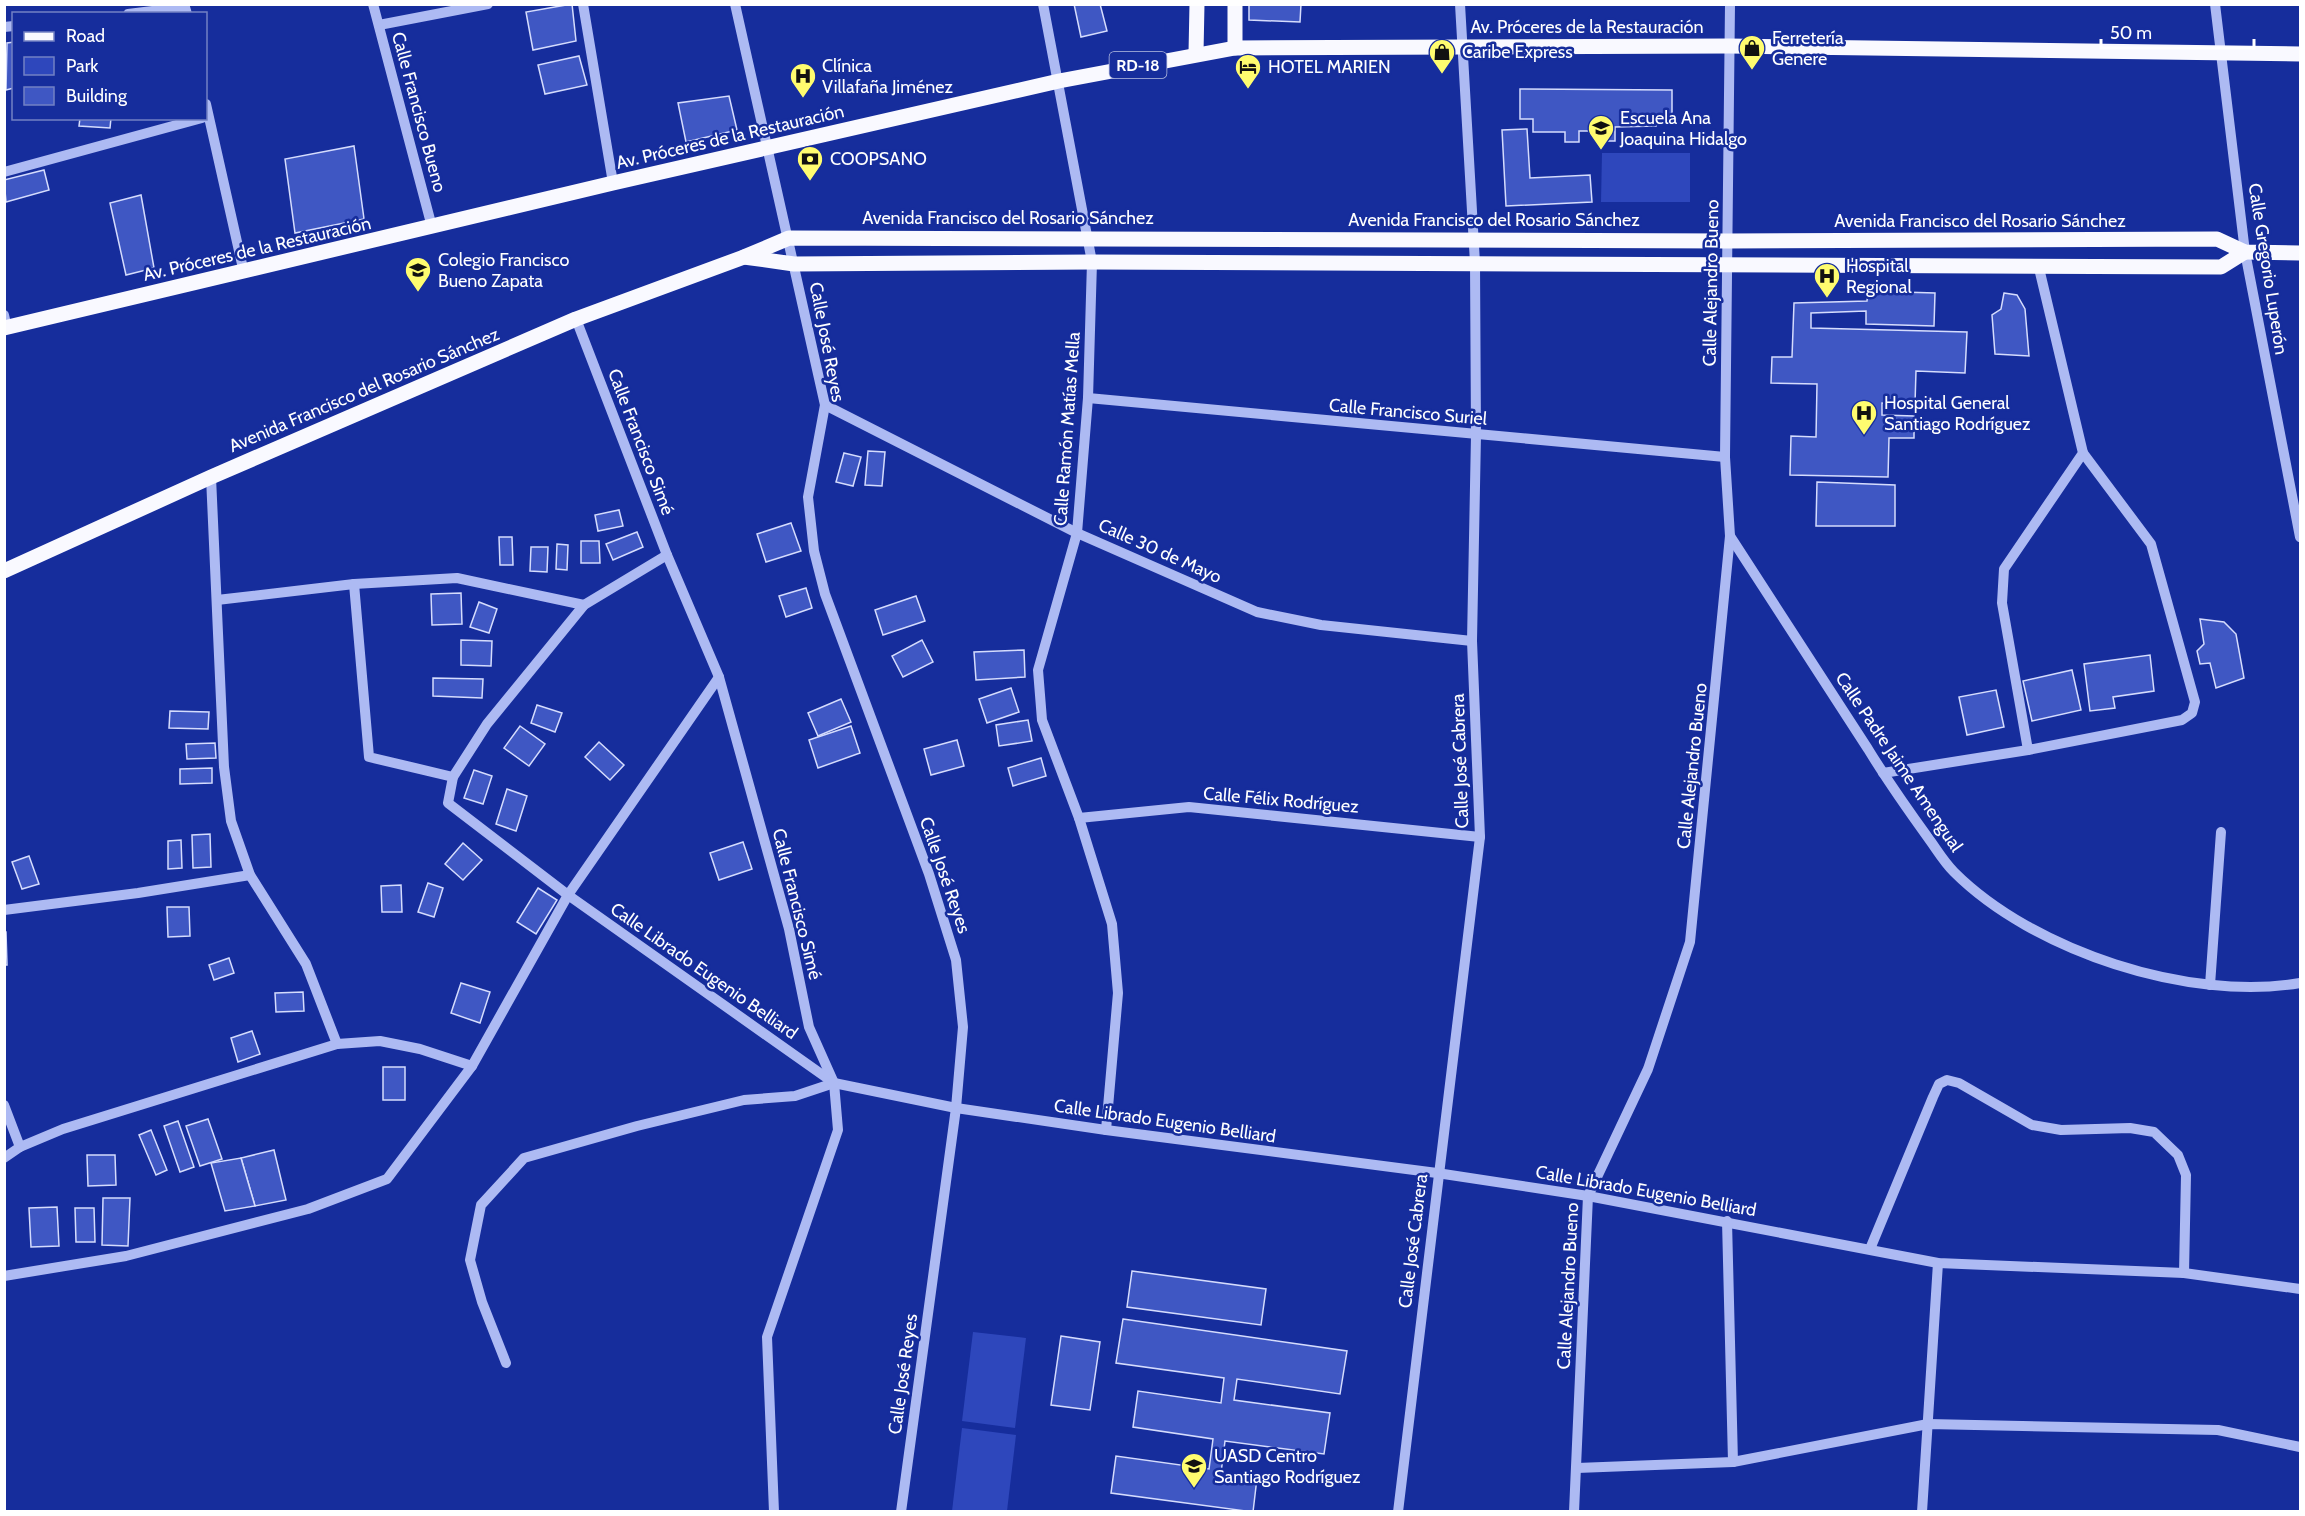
<svg xmlns="http://www.w3.org/2000/svg" width="2305" height="1516" viewBox="0 0 2305 1516" font-family="Cabin,sans-serif">
<rect width="100%" height="100%" fill="#162d9c"/>
<g fill="#2e47bc">
<path d="M1602 153H1690V202H1601Z"/>
<path d="M973 1332 1026 1338 1015 1428 962 1421Z"/>
<path d="M962 1428 1016 1435 1007 1511H952Z"/>
</g>
<g fill="#3f57c3" stroke="#d5dcfd" stroke-width="1.5">
<path d="M572 4 576 41 533 50 526 12Z"/>
<path d="M1074 4H1100L1107 31 1081 37Z"/>
<path d="M1249 4H1301L1300 22 1249 20Z"/>
<path d="M14 42V88L6 90 7 43Z"/>
<path d="M579 56 587 85 545 94 538 65Z"/>
<path d="M1520 89 1672 90V119H1656V126L1615 127V141H1606V131H1579V142H1565V132H1533V119H1520Z"/>
<path d="M729 96 737 130 686 142 678 103Z"/>
<path d="M80 118H111L110 128 79 126Z"/>
<path d="M1527 129 1530 178 1590 175 1592 202 1506 206 1502 130Z"/>
<path d="M354 146 364 219 295 233 285 159Z"/>
<path d="M44 170 49 190 6 202 4 180Z"/>
<path d="M141 195 154 268 126 275 110 203Z"/>
<path d="M1868 291 1935 293 1934 326 1866 324V311L1811 313V328L1967 332 1965 373 1916 371 1915 404 1882 403V415L1914 416V438H1889L1888 477 1790 475 1791 436 1816 437 1817 384 1771 383 1772 357H1792L1794 303 1867 301Z"/>
<path d="M2004 293 2017 295 2025 309 2029 356 1995 354 1992 315 2001 309Z"/>
<path d="M868 451 885 452 882 486 865 485Z"/>
<path d="M844 453 861 457 853 486 836 482Z"/>
<path d="M1817 482 1895 485V526H1816Z"/>
<path d="M619 510 623 526 598 531 595 515Z"/>
<path d="M791 523 801 551 766 562 757 534Z"/>
<path d="M637 532 643 547 613 560 606 544Z"/>
<path d="M499 537H512L513 565H500Z"/>
<path d="M581 541H599L600 563H581Z"/>
<path d="M557 544 568 545 567 570 556 569Z"/>
<path d="M531 547H548L547 572 530 571Z"/>
<path d="M806 588 812 608 786 617 779 596Z"/>
<path d="M461 593 462 624 432 625 431 594Z"/>
<path d="M916 596 925 621 883 635 875 610Z"/>
<path d="M479 602 497 609 489 633 470 627Z"/>
<path d="M2200 619 2224 622 2236 634 2244 678 2216 688 2210 663 2200 664 2197 651 2204 644Z"/>
<path d="M461 640 492 641 491 666 461 665Z"/>
<path d="M922 640 933 662 903 677 892 656Z"/>
<path d="M1024 650 1025 677 976 680 974 652Z"/>
<path d="M2150 655 2154 691 2113 697 2115 708 2090 711 2084 664Z"/>
<path d="M2072 670 2081 710 2032 721 2023 681Z"/>
<path d="M433 678 483 679 482 698 433 696Z"/>
<path d="M1011 688 1019 712 987 723 979 699Z"/>
<path d="M1996 690 2004 727 1967 735 1959 697Z"/>
<path d="M841 699 851 722 818 736 808 713Z"/>
<path d="M537 705 562 713 555 732 531 723Z"/>
<path d="M170 711 209 712 208 729 169 728Z"/>
<path d="M1028 720 1032 741 999 746 996 725Z"/>
<path d="M520 726 545 744 529 766 504 748Z"/>
<path d="M851 726 860 753 818 768 809 740Z"/>
<path d="M957 740 964 766 931 775 924 749Z"/>
<path d="M599 742 624 765 610 780 585 757Z"/>
<path d="M215 743 216 758 187 759 186 744Z"/>
<path d="M1041 758 1046 776 1013 786 1008 768Z"/>
<path d="M212 768V783L180 784V769Z"/>
<path d="M474 770 492 776 483 804 464 798Z"/>
<path d="M507 789 527 796 516 831 496 824Z"/>
<path d="M210 834 211 867 193 868 192 835Z"/>
<path d="M181 840 182 868 168 869V841Z"/>
<path d="M743 842 752 869 719 880 710 853Z"/>
<path d="M463 843 482 860 463 880 445 864Z"/>
<path d="M29 856 39 884 22 889 12 862Z"/>
<path d="M428 883 443 888 434 917 418 912Z"/>
<path d="M401 885 402 912H382L381 886Z"/>
<path d="M538 888 557 900 536 934 517 922Z"/>
<path d="M167 907H189L190 936 168 937Z"/>
<path d="M4 932H6L7 965H4Z"/>
<path d="M229 958 234 973 214 980 209 965Z"/>
<path d="M461 983 490 992 480 1023 451 1013Z"/>
<path d="M303 992 304 1011 276 1012 275 993Z"/>
<path d="M252 1031 260 1054 238 1062 231 1038Z"/>
<rect x="383" y="1067" width="22" height="33"/>
<path d="M208 1119 222 1159 200 1166 186 1126Z"/>
<path d="M178 1121 194 1167 180 1172 164 1126Z"/>
<path d="M151 1130 167 1170 156 1175 139 1135Z"/>
<path d="M274 1150 286 1200 255 1206 241 1158Z"/>
<path d="M87 1155H115L116 1185 88 1186Z"/>
<path d="M241 1158 255 1206 225 1211 211 1163Z"/>
<path d="M103 1198H130L128 1246 102 1245Z"/>
<path d="M57 1207 59 1246 31 1247 29 1208Z"/>
<path d="M75 1208H94L95 1242H76Z"/>
<path d="M1132 1271 1266 1289 1261 1325 1127 1307Z"/>
<path d="M1123 1319 1347 1351 1340 1394 1237 1379 1234 1400 1330 1413 1324 1454 1225 1441 1221 1473 1257 1478 1253 1512 1111 1493 1116 1456 1209 1469 1213 1439 1133 1427 1138 1391 1221 1403 1224 1378 1116 1363Z"/>
<path d="M1061 1336 1100 1342 1090 1410 1051 1405Z"/>
</g>
<g fill="none" stroke-linecap="round" stroke-linejoin="round">
<g stroke="#adbaf3" stroke-width="10">
<path d="M373 4 432 227"/>
<path d="M583 4 613 183"/>
<path d="M735 4 825 405 808 497 814 551 825 594 929 874 956 960 963 1027 956 1108 901 1512"/>
<path d="M1043 4 1092 262 1088 398 1077 533 1038 670 1042 720 1079 818 1112 924 1118 993 1106 1130"/>
<path d="M2215 4 2245 252 2300 537"/>
<path d="M128 14 185 7 187 14"/>
<path d="M379 25 488 4"/>
<path d="M4 27 14 26"/>
<path d="M206 104 244 273"/>
<path d="M4 172 202 118"/>
<path d="M4 315 7 328"/>
<path d="M576 319 667 555 719 677 789 929 809 1027 834 1083 838 1130 767 1337 774 1512"/>
<path d="M1088 398 1725 457"/>
<path d="M825 405 1077 533 1257 612 1321 625 1472 641"/>
<path d="M211 477 224 767 231 821 250 875 306 964 337 1044"/>
<path d="M1730 536C1776 607 1822 678 1868 749 1887 780 1908 810 1929 839 1937 850 1944 862 1954 872 2033 951 2189 1002 2300 983"/>
<path d="M667 555 584 605 487 724 453 777 448 803 568 895 834 1083 956 1108 1106 1130 1437 1173 1588 1196 1938 1263 2184 1273 2300 1289"/>
<path d="M354 584 369 757 453 777"/>
<path d="M217 600 354 584 457 578 584 605"/>
<path d="M2028 750 2002 603 2004 569 2083 453 2038 264"/>
<path d="M1883 773 2028 750 2182 720 2192 713 2195 702 2151 544 2083 453"/>
<path d="M1079 818 1189 807 1480 837"/>
<path d="M4 910 138 893 250 875"/>
<path d="M2210 985 2221 832"/>
<path d="M4 1105 20 1147"/>
<path d="M4 1158 20 1147 63 1129 337 1044 380 1041 420 1049 472 1066"/>
<path d="M1727 1221 1733 1462"/>
<path d="M1870 1249 1933 1097 1939 1084 1947 1080 1959 1083 2032 1125 2061 1130 2130 1128 2154 1132 2178 1155 2186 1175 2184 1273"/>
<path d="M4 1276 126 1256 308 1209 387 1179 472 1066 568 895 719 677"/>
<path d="M506 1363 482 1302 470 1260 481 1205 524 1158 637 1126 744 1100 795 1096 834 1083"/>
<path d="M1577 1468 1733 1462 1928 1424 2218 1430 2300 1447"/>
<path d="M1398 1512 1480 837 1472 641 1476 435 1475 263 1460 4"/>
<path d="M1574 1512 1588 1196 1648 1069 1690 942 1730 536 1725 457 1730 4"/>
<path d="M1922 1512 1938 1263"/>
</g>
<g stroke="#f9f9ff" stroke-width="15">
<path d="M1235 48V4"/>
<path d="M1196 53 1197 4"/>
<path d="M744 257 794 264 1092 262 2221 267 2245 252"/>
<path d="M4 328 613 183 1059 81 1235 48 1729 46 2300 54"/>
<path d="M4 571 211 477 576 319 744 257 789 238 1728 241 2217 239 2245 252 2300 253"/>
</g>
</g>
<defs>
<g id="shop-pin" transform="scale(1.35)"><path d="M0 17L-7.5 6A9.5 9.5 0 1 1 7.5 6Z" fill="#fffc6f" stroke="#162d9c"/><path d="M-5-2.5h2.3a2.7 3.5 0 0 1 5.4 0H5L5.5 6h-11ZM-1.5-2.5h3a1.5 2.3 0 0 0-3 0Z" fill="#111"/></g>
<g id="hotel-pin" transform="scale(1.35)"><path d="M0 17L-7.5 6A9.5 9.5 0 1 1 7.5 6Z" fill="#fffc6f" stroke="#162d9c"/><path d="M-6-4.5h1.5V1H6V5H4.5V3h-9V5H-6ZM-4 0a1.8 1.8 0 1 1 3.6 0ZM.5 0V-2.5h3Q6-2.5 6 0Z" fill="#111"/></g>
<g id="hospital-pin" transform="scale(1.35)"><path d="M0 17L-7.5 6A9.5 9.5 0 1 1 7.5 6Z" fill="#fffc6f" stroke="#162d9c"/><path d="M-5-5h3v3.5h4V-5h3V5h-3V1.5h-4V5h-3Z" fill="#111"/></g>
<g id="school-pin" transform="scale(1.35)"><path d="M0 17L-7.5 6A9.5 9.5 0 1 1 7.5 6Z" fill="#fffc6f" stroke="#162d9c"/><path d="M0-5L7-2L0 1L-7-2ZM-4 1L0 2.5L4 1V4Q0 6-4 4Z" fill="#111"/></g>
<g id="bank-pin" transform="scale(1.35)"><path d="M0 17L-7.5 6A9.5 9.5 0 1 1 7.5 6Z" fill="#fffc6f" stroke="#162d9c"/><path d="M-6-4H6V4H-6ZM0-2.3a2.3 2.3 0 1 0 0 4.6a2.3 2.3 0 1 0 0-4.6Z" fill="#111"/></g>
<g id="university-pin" transform="scale(1.35)"><path d="M0 17L-7.5 6A9.5 9.5 0 1 1 7.5 6Z" fill="#fffc6f" stroke="#162d9c"/><path d="M0-5L7-2L0 1L-7-2ZM-4 1L0 2.5L4 1V4Q0 6-4 4Z" fill="#111"/></g>
</defs>
<g fill-rule="evenodd">
<use href="#shop-pin" x="1752" y="48"/>
<use href="#shop-pin" x="1442" y="52"/>
<use href="#hotel-pin" x="1248" y="67"/>
<use href="#hospital-pin" x="803" y="76"/>
<use href="#school-pin" x="1601" y="128"/>
<use href="#bank-pin" x="810" y="159"/>
<use href="#school-pin" x="418" y="270"/>
<use href="#hospital-pin" x="1827" y="276"/>
<use href="#hospital-pin" x="1864" y="413"/>
<use href="#university-pin" x="1194" y="1466"/>
</g>
<g text-anchor="middle" dominant-baseline="central" stroke-width="5" stroke-linejoin="round" paint-order="stroke">
<rect fill="#162d9c" stroke="#b9c0e1" stroke-width="1.5" x="1109.5" y="52" width="57" height="26" rx="4.5"/>
<g font-size="16" font-weight="bold" fill="#fff">
<text x="1138" y="65">RD-18</text>
</g>
<g font-size="18" fill="#fff" stroke="#162d9c">
<text x="1587" y="27">Av. Próceres de la Restauración</text>
<text transform="translate(419 112) rotate(75)">Calle Francisco Bueno</text>
<text transform="translate(730 137) rotate(-13)">Av. Próceres de la Restauración</text>
<text x="1008" y="218">Avenida Francisco del Rosario Sánchez</text>
<text x="1494" y="220">Avenida Francisco del Rosario Sánchez</text>
<text x="1980" y="221">Avenida Francisco del Rosario Sánchez</text>
<text transform="translate(257 249) rotate(-13)">Av. Próceres de la Restauración</text>
<text transform="translate(2268 269) rotate(81)">Calle Gregorio Luperón</text>
<text transform="translate(1711 283) rotate(-89)">Calle Alejandro Bueno</text>
<text transform="translate(827 342) rotate(79)">Calle José Reyes</text>
<text transform="translate(364 390) rotate(-23)">Avenida Francisco del Rosario Sánchez</text>
<text transform="translate(1408 412) rotate(5)">Calle Francisco Suriel</text>
<text transform="translate(1067 429) rotate(-86)">Calle Ramón Matías Mella</text>
<text transform="translate(641 442) rotate(69)">Calle Francisco Simé</text>
<text transform="translate(1160 551) rotate(24)">Calle 30 de Mayo</text>
<text transform="translate(1460 761) rotate(-92)">Calle José Cabrera</text>
<text transform="translate(1899 762) rotate(56)">Calle Padre Jaime Amengual</text>
<text transform="translate(1692 766) rotate(-84)">Calle Alejandro Bueno</text>
<text transform="translate(1281 800) rotate(5)">Calle Félix Rodríguez</text>
<text transform="translate(945 875) rotate(71)">Calle José Reyes</text>
<text transform="translate(797 904) rotate(76)">Calle Francisco Simé</text>
<text transform="translate(704 971) rotate(35)">Calle Librado Eugenio Belliard</text>
<text transform="translate(1165 1121) rotate(8)">Calle Librado Eugenio Belliard</text>
<text transform="translate(1646 1191) rotate(10)">Calle Librado Eugenio Belliard</text>
<text transform="translate(1413 1241) rotate(-83)">Calle José Cabrera</text>
<text transform="translate(1568 1286) rotate(-87)">Calle Alejandro Bueno</text>
<text transform="translate(903 1374) rotate(-82)">Calle José Reyes</text>
</g>
<g font-size="18" fill="#fff" stroke="#162d9c" text-anchor="start">
<text x="1772" y="38">Ferretería<tspan x="1772" dy="21">Genere</tspan></text>
<text x="1462" y="52">Caribe Express</text>
<text x="822" y="66">Clínica<tspan x="822" dy="21">Villafaña Jiménez</tspan></text>
<text x="1268" y="67">HOTEL MARIEN</text>
<text x="1620" y="118">Escuela Ana<tspan x="1620" dy="21">Joaquina Hidalgo</tspan></text>
<text x="830" y="159">COOPSANO</text>
<text x="438" y="260">Colegio Francisco<tspan x="438" dy="21">Bueno Zapata</tspan></text>
<text x="1846" y="266">Hospital<tspan x="1846" dy="21">Regional</tspan></text>
<text x="1884" y="403">Hospital General<tspan x="1884" dy="21">Santiago Rodríguez</tspan></text>
<text x="1214" y="1456">UASD Centro<tspan x="1214" dy="21">Santiago Rodríguez</tspan></text>
</g>
</g>
<rect width="2305" height="1516" fill="none" stroke="#ffffff" stroke-width="12"/>
<rect x="12" y="12" width="195" height="108" fill="#162d9c" stroke="#7381c4" stroke-width="1.5"/>
<rect x="24" y="32" width="30" height="9" fill="#f9f9ff" stroke="#7381c4" stroke-width="1.5"/>
<text x="66" y="42" font-size="18" fill="#ffffff">Road</text>
<rect x="24" y="57" width="30" height="18" fill="#2e47bc" stroke="#7381c4" stroke-width="1.5"/>
<text x="66" y="72" font-size="18" fill="#ffffff">Park</text>
<rect x="24" y="87" width="30" height="18" fill="#3f57c3" stroke="#7381c4" stroke-width="1.5"/>
<text x="66" y="102" font-size="18" fill="#ffffff">Building</text>
<path d="M2101 39v9h153v-9" fill="none" stroke="#ffffff" stroke-width="3"/>
<text x="2110" y="39" font-size="18" fill="#ffffff" stroke="#162d9c" stroke-width="4.5" paint-order="stroke">50 m</text>
</svg>
